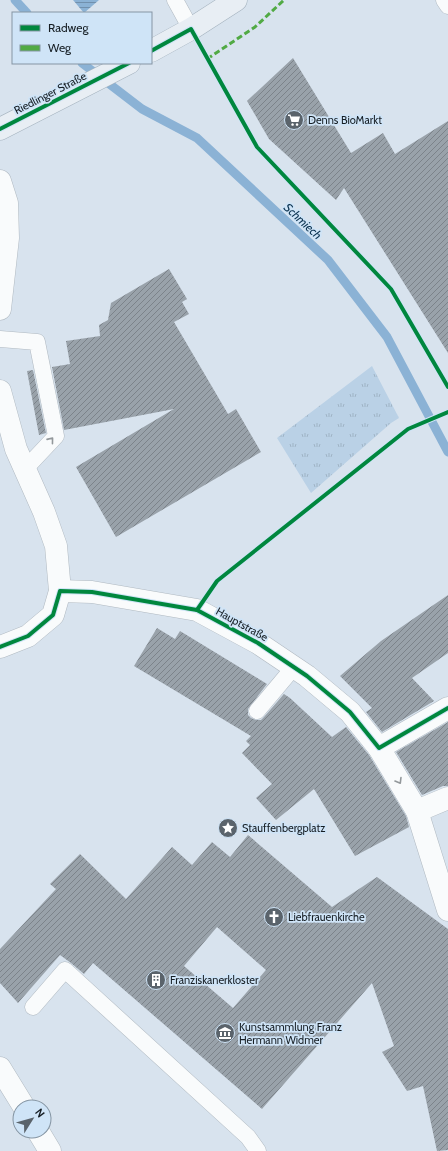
<svg xmlns="http://www.w3.org/2000/svg" width="448" height="1151" viewBox="0 0 448 1151" font-family="Cabin,sans-serif">
<defs>
<pattern id="grass-tufts" width="24" height="20" patternUnits="userSpaceOnUse"><rect width="24" height="20" fill="#bad1e6"/><path d="M3 7l-1-3M5 7V3M7 7l1-3M15 17l-1-3M17 17v-4M19 17l1-3" fill="none" stroke="#9fb3c5"/></pattern>
<pattern id="water-rules" width="6" height="5" patternUnits="userSpaceOnUse"><rect width="6" height="5" fill="#8bb2d5"/><path d="M0 2.5h6" fill="none" stroke="#7190ad"/></pattern>
<pattern id="building-hatch" width="6" height="6" patternUnits="userSpaceOnUse"><rect width="6" height="6" fill="#99a2aa"/><path d="M-1 1l2-2M0 6l6-6M5 7l2-2" fill="none" stroke="#7c838a"/></pattern>
</defs>
<rect width="100%" height="100%" fill="#d8e3ee"/>
<path fill="url(#grass-tufts)" d="M372 366 399 418 391 423 311 493 277 438Z"/>
<path fill="url(#water-rules)" d="M73 0H99L84 13Z"/>
<g fill="none" stroke-linecap="round" stroke-linejoin="round">
<g stroke="#8bb2d5" stroke-width="9">
<path d="M15 0 27 13"/>
<path d="M82 63 142 109 197 138 328 260 387 337 448 452"/>
</g>
</g>
<g fill="url(#building-hatch)" fill-rule="evenodd">
<path d="M293 58 351 153 383 133 395 154 448 121V353L344 188 336 200 269 139 247 101Z"/>
<path d="M169 269 187 299 182 302 189 314 174 322 228 414 236 409 261 452 116 537 76 467 174 409 64 430 52 367 70 364 66 341 100 336 99 325 108 320 111 303Z"/>
<path d="M33 370 46 433 39 435 27 371Z"/>
<path d="M448 595V653L412 678 434 701 382 732 366 712 372 708 340 676 381 641Z"/>
<path d="M157 628 175 639 180 631 267 684 248 709V715L251 718 256 720H261L264 717 284 694 290 698 332 737 346 727 369 755 406 816 409 827 355 856 314 789 276 820 256 798 272 784 242 753 250 745 246 741 251 736 134 666Z"/>
<path d="M448 722V786H443L422 795 396 752Z"/>
<path d="M248 835 332 907 377 877 448 929V1150L437 1151 423 1086 407 1091 382 1052 394 1046 372 983 262 1109 93 963 84 974 71 963 60 955 18 1003 0 983V949L56 889 50 884 80 854 126 899 172 847 192 865 212 842 230 857ZM217 927 266 970 233 1008 184 966Z"/>
</g>
<g fill="none" stroke-linecap="round" stroke-linejoin="round">
<g stroke="#b0b9c1" stroke-width="17">
<g id="service">
<path d="M175 0 191 29"/>
<path d="M444 0 448 6"/>
<path d="M0 339 37 342 56 436 25 469"/>
<path d="M257 711 294 667"/>
<path d="M33 1007 65 970 248 1137 258 1151"/>
</g>
</g>
<g stroke="#b0b9c1" stroke-width="23">
<g id="minor">
<path d="M60 591 92 592 197 610 258 643 307 676 350 712 379 748 417 811 448 910"/>
<path d="M379 748 448 708"/>
<path d="M417 811 448 798"/>
</g>
</g>
<g stroke="#b0b9c1" stroke-width="23">
<g id="tertiary">
<path d="M0 181 7 203 8 238 0 309"/>
<path d="M0 391 16 449 44 512 56 546 60 591 53 615 28 636 0 647"/>
<path d="M0 1068 24 1107"/>
<path d="M38 1131 50 1151"/>
</g>
</g>
<g stroke="#a4b2be" stroke-width="23">
<g id="primary">
<path d="M151 51 191 29 236 0"/>
<path d="M0 129 129 63"/>
</g>
</g>
<use href="#service" stroke="#f9fbfc" stroke-width="16"/>
<use href="#minor" stroke="#f9fbfc" stroke-width="22"/>
<use href="#tertiary" stroke="#f9fbfc" stroke-width="22"/>
<use href="#primary" stroke="#e8eef4" stroke-width="22"/>
<path stroke="#51aa44" stroke-width="3" stroke-dasharray="6 3" stroke-linecap="butt" d="M207 59 255 27 284 0"/>
<g stroke="#cfe4f7" stroke-width="6">
<g id="cycleway">
<path d="M151 51 191 29 257 147 391 289 448 387"/>
<path d="M0 129 129 63"/>
<path d="M197 610 217 581 408 429 448 412"/>
<path d="M0 647 28 636 53 615 60 591 92 592 197 610 258 643 307 676 350 712 379 748 448 708"/>
</g>
</g>
<use href="#cycleway" stroke="#00873e" stroke-width="4"/>
</g>
<defs><path id="oneway-chevron" d="M-2-3.5L2.5 0L-2 3.5" fill="none" stroke-width="1.6" stroke-linecap="round" stroke-linejoin="round"/></defs>
<g stroke="#93989b">
<use href="#oneway-chevron" transform="translate(51 440) rotate(-51)"/>
<use href="#oneway-chevron" transform="translate(399 781) rotate(59)"/>
</g>
<defs>
<g id="supermarket-disc" transform="scale(1)"><circle r="9.5" fill="#5a636b" stroke="#cfe4f7"/><path d="M-6-5.5h2.5l.6 2H6L4.5 2H-2.5L-4.4-4H-6ZM-1.5 3.2a1.3 1.3 0 1 0 .1 0ZM3 3.2a1.3 1.3 0 1 0 .1 0Z" fill="#fff"/></g>
<g id="sight-disc" transform="scale(1)"><circle r="9.5" fill="#5a636b" stroke="#cfe4f7"/><path d="M0-6L1.8-2.2L6-1.7L2.9 1.2L3.7 5.4L0 3.3L-3.7 5.4L-2.9 1.2L-6-1.7L-1.8-2.2Z" fill="#fff"/></g>
<g id="church-disc" transform="scale(1)"><circle r="9.5" fill="#5a636b" stroke="#cfe4f7"/><path d="M-1.2-6h2.4v3.5h3.3v2.4h-3.3V6h-2.4V-.1h-3.3v-2.4h3.3Z" fill="#fff"/></g>
<g id="building-disc" transform="scale(1)"><circle r="9.5" fill="#5a636b" stroke="#cfe4f7"/><path d="M-4-6H4V6H1V3H-1V6H-4ZM-2.5-4.3h1.7v1.8h-1.7ZM.8-4.3h1.7v1.8H.8ZM-2.5-1h1.7V.8h-1.7ZM.8-1h1.7V.8H.8Z" fill="#fff"/></g>
<g id="museum-disc" transform="scale(1)"><circle r="9.5" fill="#5a636b" stroke="#cfe4f7"/><path d="M0-6L6-3V-2H-6V-3ZM-5-1h2V3h-2ZM-1-1h2V3h-2ZM3-1h2V3H3ZM-6 4H6V6H-6Z" fill="#fff"/></g>
</defs>
<g fill-rule="evenodd">
<use href="#supermarket-disc" x="294" y="120"/>
<use href="#sight-disc" x="228" y="828"/>
<use href="#church-disc" x="274" y="917"/>
<use href="#building-disc" x="156" y="980"/>
<use href="#museum-disc" x="225" y="1033"/>
</g>
<g text-anchor="middle" dominant-baseline="central" stroke-width="3.5" stroke-linejoin="round" paint-order="stroke">
<g font-size="11" fill="#161e24" stroke="#cfe4f7">
<text transform="translate(50 93) rotate(-27)">Riedlinger Straße</text>
<text transform="translate(242 624) rotate(29)">Hauptstraße</text>
</g>
<g font-size="11" fill="#161e24" stroke="#cfe4f7" text-anchor="start">
<text x="308" y="120">Denns BioMarkt</text>
<text x="242" y="828">Stauffenbergplatz</text>
<text x="288" y="917">Liebfrauenkirche</text>
<text x="170" y="980">Franziskanerkloster</text>
<text x="239" y="1027">Kunstsammlung Franz<tspan x="239" dy="13">Hermann Widmer</tspan></text>
</g>
<g font-size="12" font-style="italic" fill="#08304e" stroke="#cfe4f7">
<text transform="translate(303 221) rotate(43)">Schmiech</text>
</g>
</g>
<rect x="12" y="12" width="140" height="52" fill="#cfe4f7" stroke="#8595a3"/>
<rect x="20" y="25" width="20" height="6" fill="#00873e" stroke="#8595a3"/>
<text x="48" y="32" font-size="12" fill="#161e24">Radweg</text>
<rect x="20" y="45" width="20" height="6" fill="#51aa44" stroke="#8595a3"/>
<text x="48" y="52" font-size="12" fill="#161e24">Weg</text>
<g transform="translate(32 1119) rotate(53)"><circle r="19" fill="#cfe4f7" stroke="#8595a3"/>
<path d="M0-3L7 15L0 10L-7 15Z" fill="#5a636b"/>
<text y="-6" font-size="11" font-weight="bold" text-anchor="middle" fill="#161e24">N</text>
</g>
</svg>
